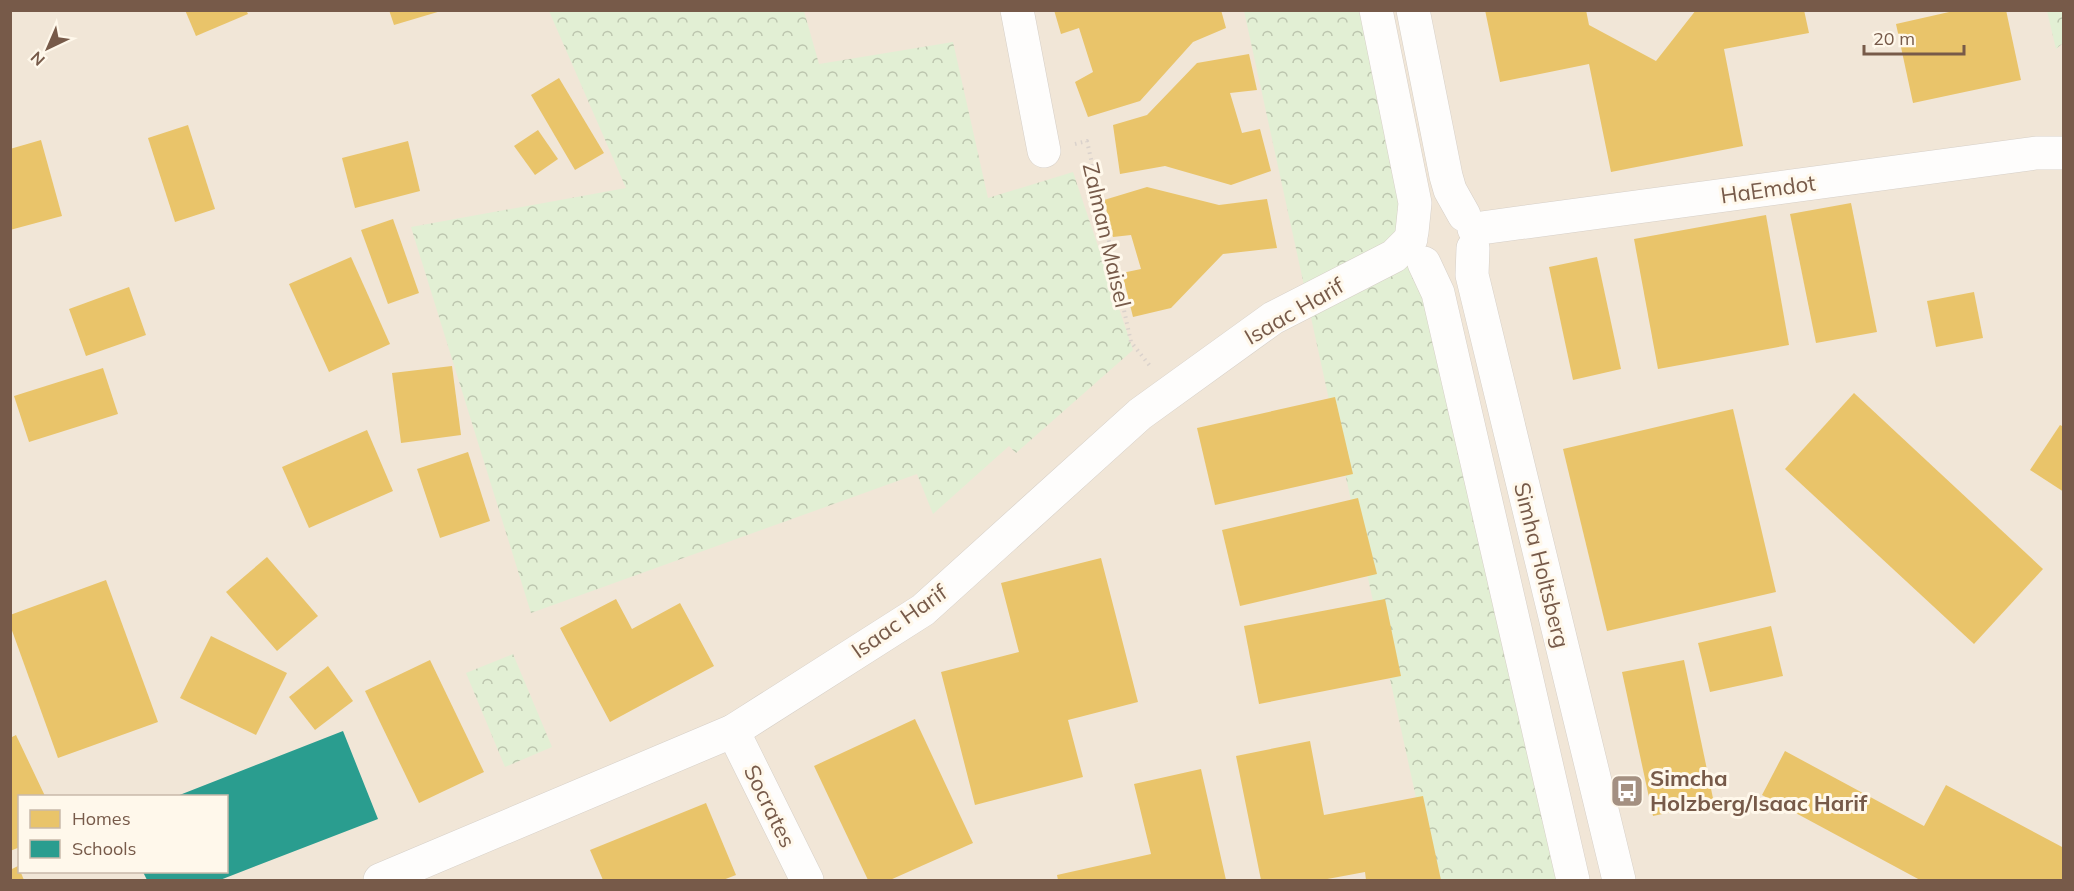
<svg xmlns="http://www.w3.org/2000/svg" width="2074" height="891" viewBox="0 0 2074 891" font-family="Mulish,sans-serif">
<defs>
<pattern id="forest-crowns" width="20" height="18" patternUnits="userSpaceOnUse" patternTransform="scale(1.5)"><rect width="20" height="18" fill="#e2efd4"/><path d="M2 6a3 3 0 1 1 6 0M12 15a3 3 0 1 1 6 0" fill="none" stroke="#bcc5ae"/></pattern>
</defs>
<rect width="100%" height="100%" fill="#f7f3ea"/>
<path fill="#f1e6d7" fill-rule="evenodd" d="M10 11H2063V880H11ZM20 796H226V872H20Z"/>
<g fill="url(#forest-crowns)">
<path d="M549 11H804L819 64 953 42 988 198 1073 172 1133 350 1016 453 1009 446 933 514 917 474 531 613 411 227 626 188Z"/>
<path d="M1244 11H1361L1561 880H1434Z"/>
<path d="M2047 11H2063V43L2056 49Z"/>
<path d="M513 654 552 747 505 767 466 673Z"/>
</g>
<g fill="#e9c46a">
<path d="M185 10H246L248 14 196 36Z"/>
<path d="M389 10H441V11L394 25Z"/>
<path d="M1054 10H1221L1226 28 1193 42 1140 101 1088 117 1075 82 1093 72 1079 28 1061 34Z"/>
<path d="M1485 10H1586L1589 25 1656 61 1696 10H1804L1809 33 1724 49 1743 146 1611 172 1589 64 1500 82Z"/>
<path d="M1958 10H2006L2021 80 1913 103 1896 24Z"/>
<path d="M1249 54 1257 90 1230 93 1242 133 1260 129 1271 171 1231 185 1165 166 1120 174 1113 125 1147 115 1197 63Z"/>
<path d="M559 78 604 153 575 170 531 95Z"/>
<path d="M188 125 215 209 175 222 148 138Z"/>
<path d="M538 130 558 159 535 175 514 146Z"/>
<path d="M41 140 62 216 10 230V149Z"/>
<path d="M408 141 420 191 355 208 342 158Z"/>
<path d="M1147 187 1219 205 1267 199 1277 248 1223 254 1171 308 1133 317 1122 273 1141 269 1131 235 1113 237 1104 200Z"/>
<path d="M1851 203 1877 332 1816 343 1790 214Z"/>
<path d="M1766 215 1789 345 1658 369 1634 239Z"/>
<path d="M393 219 419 293 388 304 361 230Z"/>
<path d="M351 257 390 344 329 372 289 284Z"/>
<path d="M1597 257 1621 369 1573 380 1549 267Z"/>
<path d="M129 287 146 335 86 356 69 309Z"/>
<path d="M1974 292 1983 338 1936 347 1927 301Z"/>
<path d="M452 366 461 435 401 443 392 373Z"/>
<path d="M103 368 118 414 29 442 14 396Z"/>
<path d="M1854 393 2043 569 1974 644 1785 469Z"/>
<path d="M1335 397 1353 474 1215 505 1197 428Z"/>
<path d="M1733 409 1776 592 1607 631 1563 449Z"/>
<path d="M2060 425 2064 427V492L2030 470Z"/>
<path d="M367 430 393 491 309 528 282 467Z"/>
<path d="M468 452 490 521 440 538 417 469Z"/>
<path d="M1358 498 1377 574 1240 606 1222 530Z"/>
<path d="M267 557 318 616 277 651 226 592Z"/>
<path d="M1101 558 1138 702 1068 720 1083 777 975 805 941 672 1019 652 1001 583Z"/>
<path d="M106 580 158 722 58 758 10 625V615Z"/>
<path d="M616 599 632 629 680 603 714 666 610 722 560 628Z"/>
<path d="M1385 599 1401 676 1259 704 1244 626Z"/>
<path d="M1771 626 1783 676 1710 692 1698 643Z"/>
<path d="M211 636 287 673 256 735 180 698Z"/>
<path d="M430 660 484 772 419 803 365 691Z"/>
<path d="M1684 660 1714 803 1653 816 1622 672Z"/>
<path d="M328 666 353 701 315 730 289 697Z"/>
<path d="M915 719 973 843 890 880H868L814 766Z"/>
<path d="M16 735 45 796H20V847L10 851V738Z"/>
<path d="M1310 741 1324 815 1423 796 1441 880H1366L1365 872 1322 880H1261L1236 756Z"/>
<path d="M1785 751 1924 826 1946 785 2064 848V880H1920L1762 795Z"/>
<path d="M1201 769 1226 880H1058L1057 875 1151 854 1134 784Z"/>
<path d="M706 803 736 875 723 880H603L590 850Z"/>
<path d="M18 866 24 880H10V870Z"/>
</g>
<path fill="#2a9d8f" d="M343 731 378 819 220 880H147L143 872H226V796H177Z"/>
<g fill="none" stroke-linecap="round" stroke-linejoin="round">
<g stroke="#d6cfc7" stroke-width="34">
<g id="minor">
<path d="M1017 10 1044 151"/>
<path d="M1474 229 2036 153H2064"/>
<path d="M733 731 807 880"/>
<path d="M380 880 733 731 923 610 1140 414 1273 318 1394 256 1411 239"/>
</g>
</g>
<g stroke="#d6cfc7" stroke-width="34">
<g id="tertiary">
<path d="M1376 10 1415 203 1412 232"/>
<path d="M1413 10 1446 176 1450 190 1464 215"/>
<path d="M1473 248 1472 275 1619 880"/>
<path d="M1424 263 1438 293 1573 880"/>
</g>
</g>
<path stroke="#dad2cc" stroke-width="4" stroke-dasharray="1.5 4.5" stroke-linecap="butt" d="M1075 144 1087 141 1131 342 1150 366"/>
<use href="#minor" stroke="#fefdfc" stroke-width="33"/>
<use href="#tertiary" stroke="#fefdfc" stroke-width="33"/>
</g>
<defs>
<g id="bus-square" transform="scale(1.725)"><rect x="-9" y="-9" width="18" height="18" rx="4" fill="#a49081" stroke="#fff8eb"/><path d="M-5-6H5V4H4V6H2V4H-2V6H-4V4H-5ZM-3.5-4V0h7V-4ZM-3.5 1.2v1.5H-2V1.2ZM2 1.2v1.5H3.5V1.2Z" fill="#fff"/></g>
</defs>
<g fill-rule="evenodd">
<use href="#bus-square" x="1627" y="791"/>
</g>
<g text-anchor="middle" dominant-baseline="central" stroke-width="6" stroke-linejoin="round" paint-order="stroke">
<g font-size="22" fill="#775a49" stroke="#fff8eb">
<text transform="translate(1768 189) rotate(-8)">HaEmdot</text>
<text transform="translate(1107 235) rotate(77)">Zalman Maisel</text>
<text transform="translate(1294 311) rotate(-30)">Isaac Harif</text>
<text transform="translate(1542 565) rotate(76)">Simha Holtsberg</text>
<text transform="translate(899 621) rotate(-35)">Isaac Harif</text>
<text transform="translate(770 806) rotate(64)">Socrates</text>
</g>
<g font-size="22" font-weight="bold" fill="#775a49" stroke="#fff8eb" text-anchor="start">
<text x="1650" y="778">Simcha<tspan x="1650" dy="25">Holzberg/Isaac Harif</tspan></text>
</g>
</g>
<rect width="2074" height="891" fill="none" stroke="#775a49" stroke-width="24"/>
<rect x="18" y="795" width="210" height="78" fill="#fff8eb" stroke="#c9b9aa" stroke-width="1.5"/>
<rect x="30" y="810" width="30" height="18" fill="#e9c46a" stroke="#c9b9aa" stroke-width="1.5"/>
<text x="72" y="825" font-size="18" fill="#775a49">Homes</text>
<rect x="30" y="840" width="30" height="18" fill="#2a9d8f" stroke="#c9b9aa" stroke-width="1.5"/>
<text x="72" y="855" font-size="18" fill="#775a49">Schools</text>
<g transform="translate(48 48) rotate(224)" stroke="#fff8eb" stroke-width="4.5" paint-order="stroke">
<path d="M0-4.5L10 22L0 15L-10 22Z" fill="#775a49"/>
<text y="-9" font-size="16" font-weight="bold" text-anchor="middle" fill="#775a49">N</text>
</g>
<path d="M1864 45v9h100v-9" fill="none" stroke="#775a49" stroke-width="3"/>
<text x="1873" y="45" font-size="18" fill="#775a49" stroke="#fff8eb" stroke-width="4.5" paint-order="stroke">20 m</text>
</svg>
